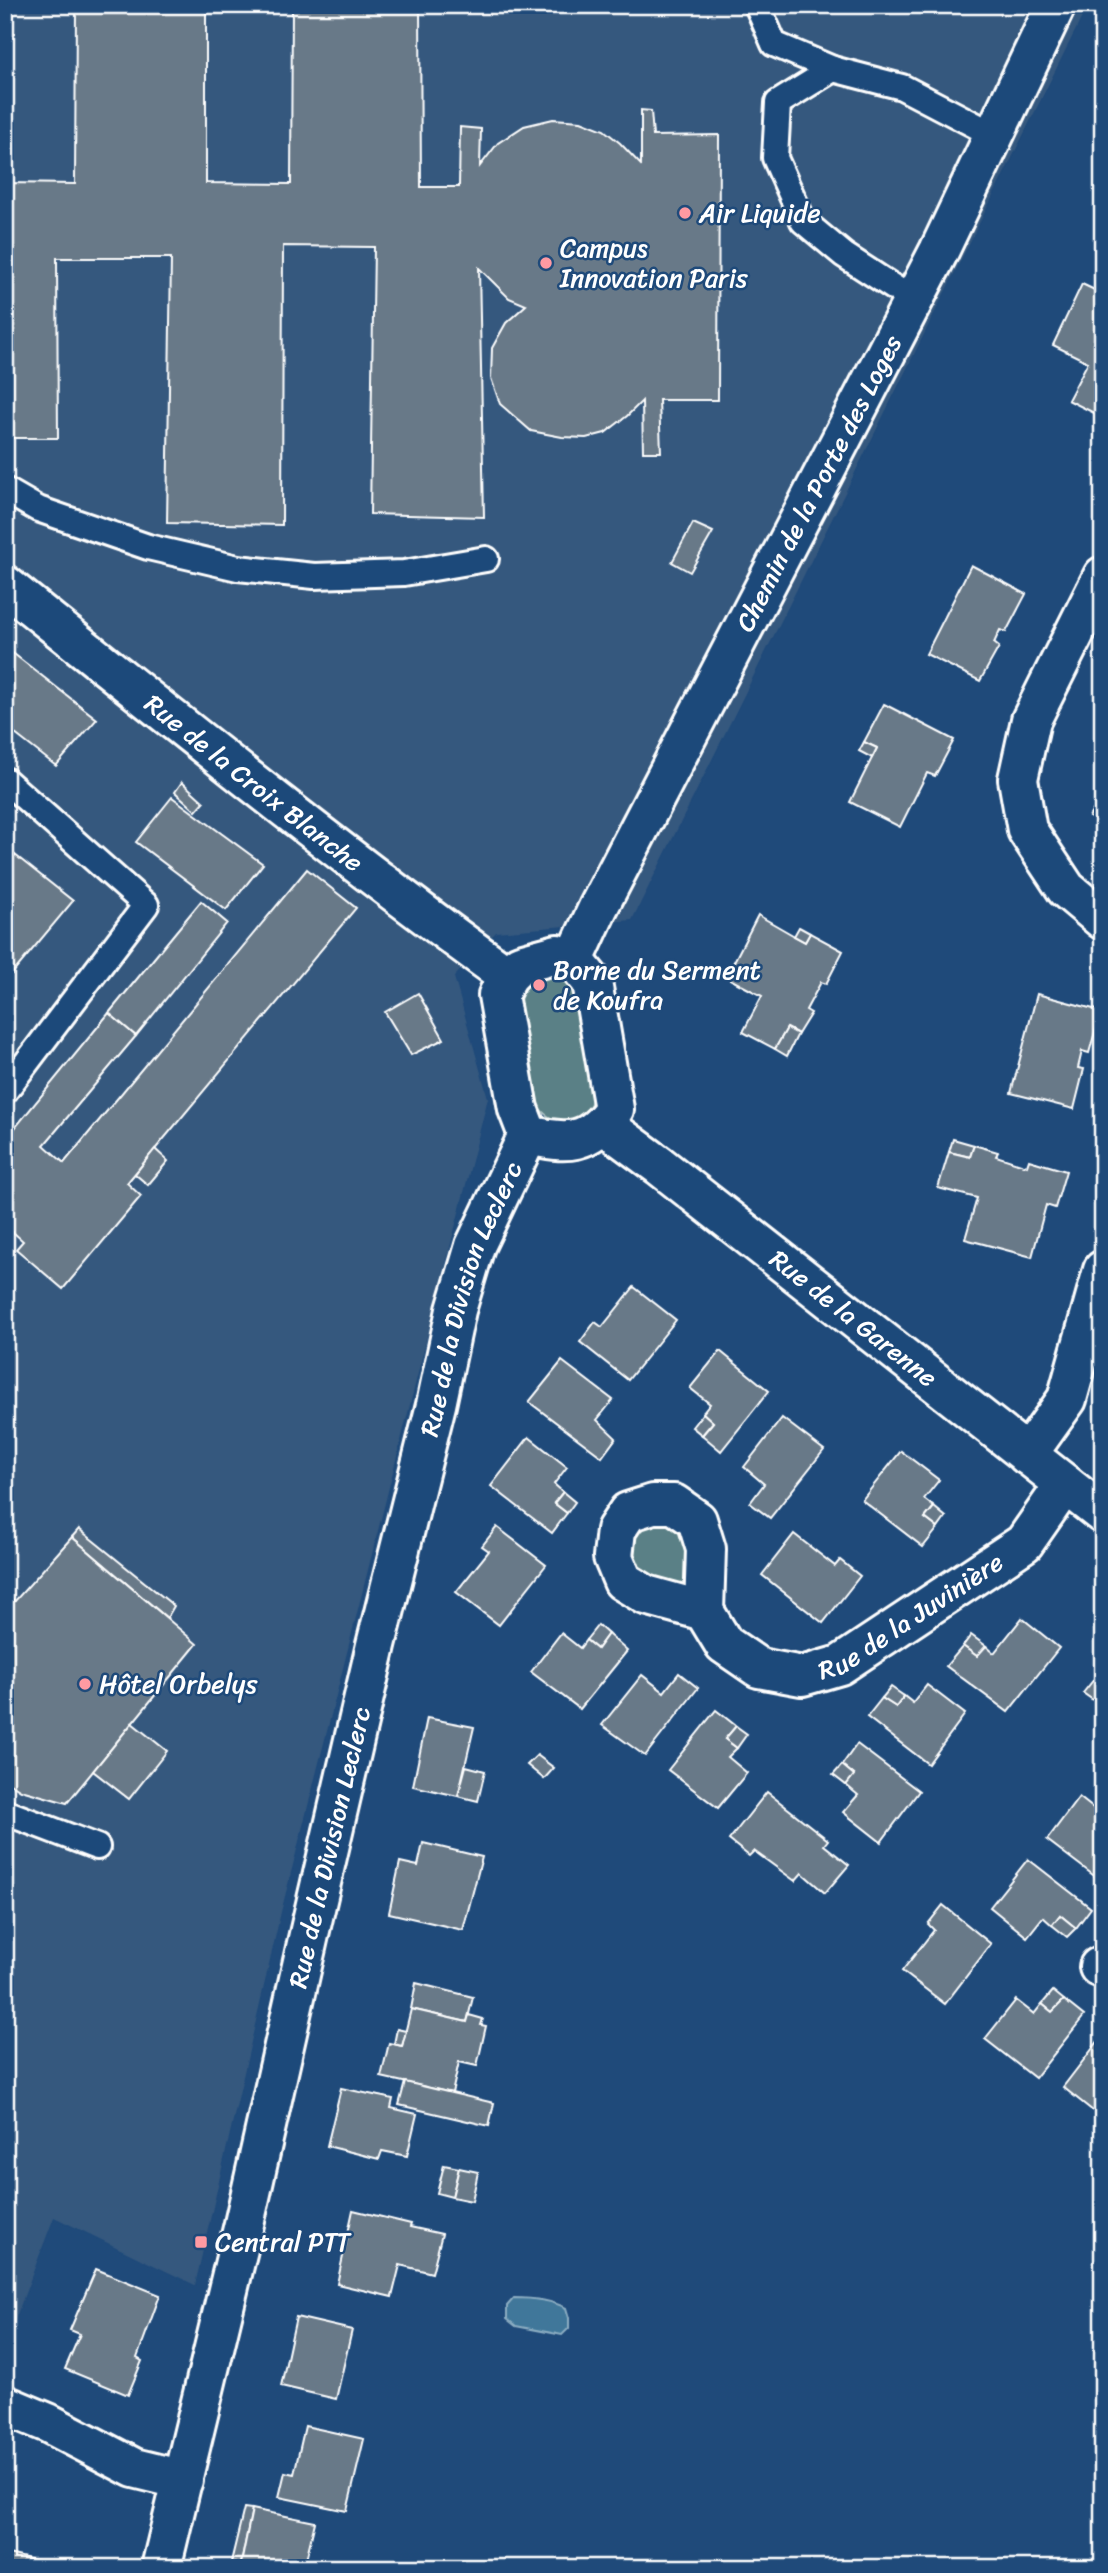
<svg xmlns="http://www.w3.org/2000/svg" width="1108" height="2573" viewBox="0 0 1108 2573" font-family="Sriracha,sans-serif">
<rect width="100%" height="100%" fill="#1f4a7a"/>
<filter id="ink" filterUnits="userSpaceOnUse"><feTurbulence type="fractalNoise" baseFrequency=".0143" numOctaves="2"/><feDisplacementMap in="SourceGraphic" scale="14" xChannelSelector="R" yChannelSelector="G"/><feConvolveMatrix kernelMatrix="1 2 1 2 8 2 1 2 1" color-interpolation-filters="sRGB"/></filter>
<g filter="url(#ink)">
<path fill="#35587e" d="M5 5H1088L632 920 496 932 454 977 488 1098 281 1912 195 2285 54 2217 5 2346Z"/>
<g fill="#5a8086" stroke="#acc0c2" stroke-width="2">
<path d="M544 976C560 977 569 982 577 996 580 1016 597 1085 592 1100 589 1111 579 1119 568 1121 554 1123 544 1115 536 1104L519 1004C522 989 530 982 544 976Z"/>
<path d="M664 1521 677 1526 687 1535 689 1592C676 1588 658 1587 645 1580 623 1569 627 1535 648 1524 652 1522 659 1522 664 1521Z"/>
</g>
<path fill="#3f779a" stroke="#8cadc2" stroke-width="2" d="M514 2298C531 2298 551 2300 566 2308L569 2318V2328L562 2335 516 2326 507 2319V2306Z"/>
<g fill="#687988" stroke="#fff" stroke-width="2">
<path d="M76 5H206V183L291 184 292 5H420L421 187H459L460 127 481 129 480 166 498 143 524 126 553 119 581 121 604 130 620 143 641 165V110L651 111 653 136 719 135 718 400H659L661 452H643L642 401 627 416 605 433 586 438 562 437 531 431 500 404 491 378 492 348 506 323 526 305 509 298 479 268 484 517 370 514 374 247 283 246 282 525 167 523 171 258H57L58 438H5V183L75 184Z"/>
<path d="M1082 284 1103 294 1102 417 1068 400 1088 362 1053 345Z"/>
<path d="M693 523 713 532 690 572 672 562Z"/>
<path d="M971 565 1026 594 1006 632 1000 630 994 643 999 647 980 681 926 654Z"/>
<path d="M5 647 97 719 56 766 5 726Z"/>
<path d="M884 704 954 740 935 776 927 773 900 827 850 802 877 748 864 742Z"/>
<path d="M864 742 877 748 872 758 859 751Z"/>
<path d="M182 782 204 802 196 811 175 792Z"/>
<path d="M1103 794V825L1089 817Z"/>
<path d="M172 797 263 864 226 910 136 842Z"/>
<path d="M5 847 73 901 12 974 5 968Z"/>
<path d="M307 869 356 908 127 1183 141 1196 63 1289 16 1249 23 1241 5 1225V1140L109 1013 136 1036 44 1145 64 1163Z"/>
<path d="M201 901 227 923 136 1036 109 1013Z"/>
<path d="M758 915 805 942 810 933 843 951 826 984 821 982 806 1010 811 1013 798 1034 787 1028 775 1049 743 1032 762 996 726 977Z"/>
<path d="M799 927 810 933 805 942 794 936Z"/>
<path d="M418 993 444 1039 411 1055 385 1012Z"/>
<path d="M1037 994 1101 1011 1089 1053 1082 1051 1078 1068 1084 1069 1074 1109 1011 1093Z"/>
<path d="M787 1028 798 1034 787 1056 775 1049Z"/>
<path d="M953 1139 974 1145 970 1157 949 1152Z"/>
<path d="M974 1145 998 1152 996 1156 1027 1166 1029 1160 1066 1171 1055 1208 1046 1205 1032 1257 965 1239 977 1198 938 1188 949 1152 970 1157Z"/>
<path d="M155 1149 168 1161 148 1185 135 1174Z"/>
<path d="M634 1287 676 1320 628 1380 580 1342 595 1322 602 1327Z"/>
<path d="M720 1351 769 1391 721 1451 702 1435 713 1422 703 1413 710 1404 690 1388Z"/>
<path d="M562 1361 613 1400 597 1420 616 1438 602 1457 529 1402Z"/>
<path d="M703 1413 713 1422 702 1435 692 1427Z"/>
<path d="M782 1418 824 1450 770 1518 750 1503 764 1484 744 1467Z"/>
<path d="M529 1437 567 1467 554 1484 563 1492 554 1503 567 1513 552 1533 491 1486Z"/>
<path d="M901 1451 939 1480 924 1499 934 1507 925 1518 938 1528 923 1547 862 1500Z"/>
<path d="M563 1492 575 1502 567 1513 554 1503Z"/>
<path d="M934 1507 946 1517 938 1528 925 1518Z"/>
<path d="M497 1527 546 1565 499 1625 456 1592 489 1551 482 1546Z"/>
<path d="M79 1529 174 1606 167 1618 72 1537Z"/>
<path d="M794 1534 835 1566 840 1560 860 1576 823 1623 762 1575Z"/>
<path d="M72 1537 197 1644 67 1803 21 1790 5 1780V1593L15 1601Z"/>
<path d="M1022 1618 1059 1648 1008 1712 946 1666 963 1646 977 1656 986 1646 994 1653Z"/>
<path d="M598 1625 608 1634 597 1649 586 1640Z"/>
<path d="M561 1633 580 1648 586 1640 597 1649 608 1634 627 1651 580 1709 531 1672Z"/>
<path d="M971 1635 986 1646 977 1656 963 1646Z"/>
<path d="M1103 1668V1707L1083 1693Z"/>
<path d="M679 1673 698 1688 645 1756 602 1725 642 1675 664 1692Z"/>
<path d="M927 1685 965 1714 928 1764 867 1717 882 1698 896 1707 904 1696 913 1703Z"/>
<path d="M891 1687 904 1696 896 1707 882 1698Z"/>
<path d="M716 1710 736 1726 725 1739 737 1748 728 1757 747 1773 718 1808 668 1770Z"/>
<path d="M427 1718 474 1727 458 1796 413 1786Z"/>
<path d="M132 1723 167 1751 129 1799 93 1771Z"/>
<path d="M736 1726 747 1734 737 1748 725 1739Z"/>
<path d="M857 1744 919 1791 881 1842 843 1812 858 1795 846 1785 854 1775 842 1765Z"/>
<path d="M537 1755 554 1768 544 1779 527 1765Z"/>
<path d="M842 1765 854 1775 846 1785 833 1775Z"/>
<path d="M466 1766 485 1771 478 1801 458 1796Z"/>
<path d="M767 1792 828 1840 824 1845 849 1865 825 1893 802 1873 795 1881 754 1851 749 1856 729 1840Z"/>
<path d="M1079 1797 1103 1816V1871L1097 1878 1047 1840Z"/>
<path d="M423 1843 482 1857 463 1930 389 1913 400 1862 418 1866Z"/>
<path d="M1028 1859 1091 1908 1076 1928 1060 1915 1052 1925 1043 1917 1027 1937 990 1907Z"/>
<path d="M943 1905 991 1944 945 2004 902 1971 934 1930 928 1924Z"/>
<path d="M1060 1915 1076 1928 1067 1937 1052 1925Z"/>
<path d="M416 1983 473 1997 467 2022 411 2009Z"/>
<path d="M1053 1991 1064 2000 1052 2012 1042 2004Z"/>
<path d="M1016 2000 1034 2014 1042 2004 1052 2012 1064 2000 1084 2016 1035 2078 985 2039Z"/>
<path d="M411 2009 467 2022 469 2015 483 2019 481 2025 486 2026 477 2066 459 2062 452 2093 381 2077 389 2043 402 2046Z"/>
<path d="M397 2029 406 2031 402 2046 394 2044Z"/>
<path d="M1103 2035V2119L1063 2087Z"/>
<path d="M405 2082 494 2103 489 2126 399 2105Z"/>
<path d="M341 2088 393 2099 391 2108 417 2114 407 2156 382 2151 379 2159 327 2146Z"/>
<path d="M444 2165 459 2168 452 2197 437 2193Z"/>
<path d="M459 2168 478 2172 472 2201 452 2197Z"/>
<path d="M353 2210 411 2224 410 2227 442 2234 432 2273 400 2265 392 2297 337 2284Z"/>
<path d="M96 2269 160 2295 137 2358 142 2361 128 2395 65 2369 80 2334 70 2330Z"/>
<path d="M296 2317 352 2330 336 2399 281 2386Z"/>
<path d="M305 2426 364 2439 347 2511 279 2497 285 2472 294 2474Z"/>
<path d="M244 2508 252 2509 241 2564 231 2562Z"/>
<path d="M252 2509 315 2522 304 2568 268 2565 267 2568H255L241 2564Z"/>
<path d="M8 2554 69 2568H5Z"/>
</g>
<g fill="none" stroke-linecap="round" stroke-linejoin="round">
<g stroke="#fff" stroke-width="30">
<g id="service">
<path d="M757 5 774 44 833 69 902 87 994 135"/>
<path d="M833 69 778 103 775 158 803 221 844 255 913 300"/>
<path d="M5 490 38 509 148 547 238 568 314 576 404 573 486 559"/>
<path d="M5 780 146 905 5 1091"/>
<path d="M5 1812 97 1847"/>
</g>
</g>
<g stroke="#fff" stroke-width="44">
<g id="minor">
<path d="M1103 576 1031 720 1018 779 1027 830 1066 889 1103 920"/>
<path id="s1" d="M574 960 598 908 939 251 1056 5"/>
<path d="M1027 1455 1067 1399 1103 1270"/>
<path id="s2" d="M704 1611 646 1595 623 1581 613 1557 616 1530 628 1512 653 1504H674L697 1520 706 1549 704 1611 724 1644 759 1668 802 1676 840 1665 1024 1543 1065 1484"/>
<path d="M1099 1967 1103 1965"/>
<path d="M5 2405 48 2423 134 2468 183 2480"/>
</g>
</g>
<g stroke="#fff" stroke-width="44">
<g id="tertiary">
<path id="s3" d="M5 585C171 718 336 852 508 976"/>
<path d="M557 954 574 960 592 982 614 1109C589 1145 567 1144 528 1135L518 1109 498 995 508 976 520 964Z"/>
<path id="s4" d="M603 1124 660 1166 1103 1514"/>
<path id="s5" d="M161 2568 244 2224 310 1930 376 1645 436 1405 456 1310 475 1246 528 1135"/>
</g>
</g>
<use href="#service" stroke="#1f4a7a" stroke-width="24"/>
<use href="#minor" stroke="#1f4a7a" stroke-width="38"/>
<use href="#tertiary" stroke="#1f4a7a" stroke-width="38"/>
</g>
</g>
<g fill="#ff9aa2" stroke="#1f4a7a" stroke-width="2.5">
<circle cx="685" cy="213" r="7"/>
<circle cx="546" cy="263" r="7"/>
<circle cx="539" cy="985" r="7"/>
<circle cx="85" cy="1684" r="7"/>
<rect x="194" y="2235" width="14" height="14" rx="3.5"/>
</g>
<g text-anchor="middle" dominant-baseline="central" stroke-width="5" stroke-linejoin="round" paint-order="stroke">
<g font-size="26" fill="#fff" stroke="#1f4a7a" text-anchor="start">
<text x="699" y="213">Air Liquide</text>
<text x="560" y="248">Campus<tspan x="560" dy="30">Innovation Paris</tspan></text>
<text x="553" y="970">Borne du Serment<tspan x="553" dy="30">de Koufra</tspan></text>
<text x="99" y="1684">Hôtel Orbelys</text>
<text x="215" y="2242">Central PTT</text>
</g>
<g font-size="26" fill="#fff" stroke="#1f4a7a">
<text stroke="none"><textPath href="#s1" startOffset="536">Chemin de la Porte des Loges</textPath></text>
<text stroke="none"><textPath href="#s3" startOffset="318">Rue de la Croix Blanche</textPath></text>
<text stroke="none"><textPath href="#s5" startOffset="1307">Rue de la Division Leclerc</textPath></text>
<text stroke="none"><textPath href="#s4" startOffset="317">Rue de la Garenne</textPath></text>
<text stroke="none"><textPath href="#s2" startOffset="579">Rue de la Juvinière</textPath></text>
<text stroke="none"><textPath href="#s5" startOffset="740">Rue de la Division Leclerc</textPath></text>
</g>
</g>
<rect width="1108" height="2573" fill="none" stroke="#1f4a7a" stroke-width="28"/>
<rect x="14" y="14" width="1080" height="2545" fill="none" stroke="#fff" stroke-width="2.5" filter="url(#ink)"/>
</svg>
